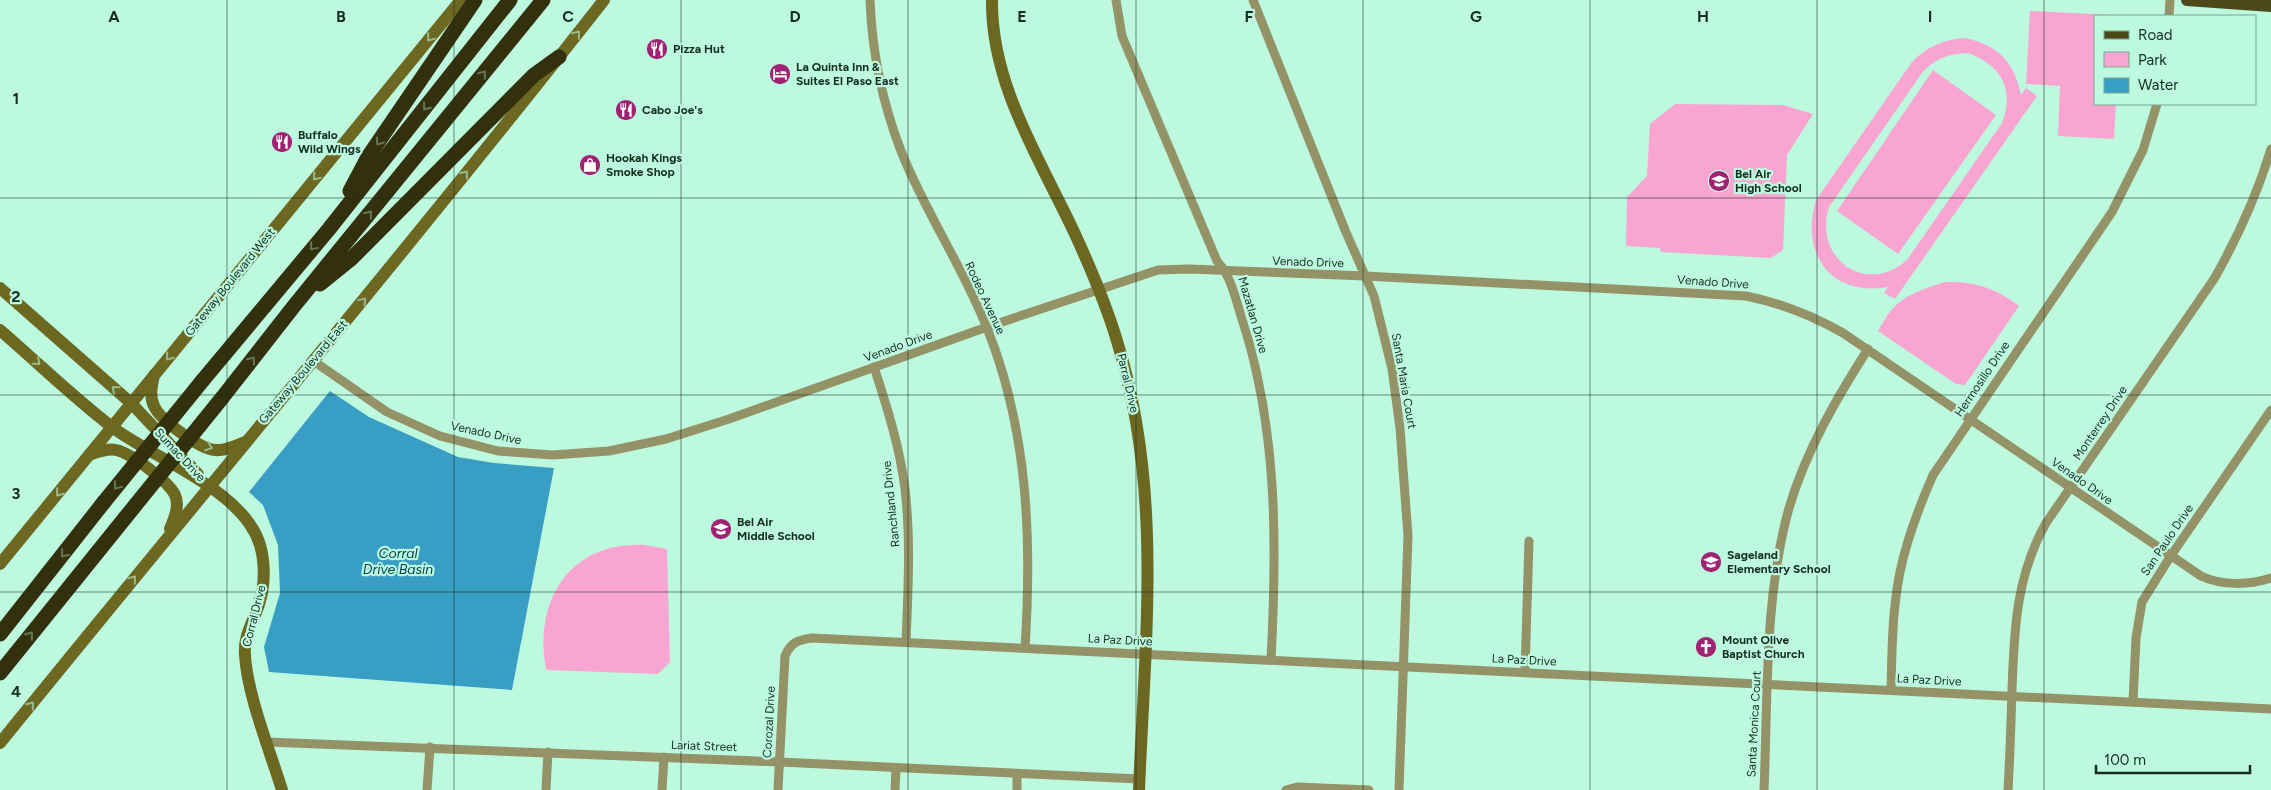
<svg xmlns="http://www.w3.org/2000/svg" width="2271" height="790" viewBox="0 0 2271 790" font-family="Figtree,sans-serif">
<rect width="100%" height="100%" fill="#bcf9df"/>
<g fill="#f8a6d1" fill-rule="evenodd">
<path d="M2030 11 2135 16H2095V104H2116L2114 139 2058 136 2060 86 2026 84Z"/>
<path d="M1963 38C1996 43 2015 62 2021 95L2026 88 2037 96 1895 299 1884 293 1888 287C1830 297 1800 253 1816 200L1912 62C1926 47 1943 40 1963 38ZM1968 53C2001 65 2015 89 2002 123L1907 260C1866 296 1813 259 1829 207L1922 73C1936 58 1948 54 1968 53Z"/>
<path d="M1933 70 1996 115 1898 254 1837 211Z"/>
<path d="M1675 104 1783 105 1813 114 1787 155 1783 250 1771 258 1661 252 1660 248 1626 246 1627 197 1647 176 1650 124Z"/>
<path d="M1945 282C1974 281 1996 288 2019 306L1965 385 1956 384 1878 331C1883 323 1888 313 1894 307 1907 294 1928 287 1945 282Z"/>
<path d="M645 545 667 549 670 662 658 674 546 670C533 600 570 541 645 545Z"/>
</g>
<path fill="#389ec3" d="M330 391 369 417 458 457 494 463 554 468 512 690 269 672 264 647 280 593 278 545 263 505 249 492Z"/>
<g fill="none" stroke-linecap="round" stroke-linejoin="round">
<g stroke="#949267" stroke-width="9">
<path d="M870 0C872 52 882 102 901 151 925 212 963 267 987 328 1028 430 1032 539 1025 648"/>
<path d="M1116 0 1122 36 1217 261C1231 276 1235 297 1241 316 1278 427 1277 545 1271 660"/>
<path d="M1253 0 1345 230 1374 296 1392 369 1400 428 1408 536 1399 790"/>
<path d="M2169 16 2170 0"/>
<path d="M312 360 387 412 440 436 498 451 553 455 609 451 666 439 729 419 987 327 1158 270 1189 269 1365 276 1746 296C1781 303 1811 315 1843 333L2201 576C2222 586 2249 585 2271 578"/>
<path d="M874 367C887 407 900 448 905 489 911 540 908 591 906 642"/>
<path d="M1525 672 1529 541"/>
<path d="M1891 690C1892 651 1892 611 1900 572 1907 538 1919 507 1933 475L2112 212 2143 150 2157 104"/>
<path d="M2133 702 2136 638 2142 602 2170 557 2271 410"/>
<path d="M267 742 780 762 1139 779"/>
<path d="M427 790 430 747"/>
<path d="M546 790 548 752"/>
<path d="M662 790 664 757"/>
<path d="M778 790 785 656C791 642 798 640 812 638L2271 709"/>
<path d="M895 790 896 768"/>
<path d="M1017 790V774"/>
<path d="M1286 790 1297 787 1369 790"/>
<path d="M1764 790C1768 698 1764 597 1789 508 1806 451 1836 399 1868 349"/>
<path d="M2008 790C2010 757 2011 723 2012 690 2014 631 2016 576 2046 523L2214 279C2238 237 2257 195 2271 149"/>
</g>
<g stroke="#6c6822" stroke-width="12">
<path d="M992 0C991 85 1040 159 1075 234 1091 269 1106 304 1117 341 1163 489 1145 638 1139 790"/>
<path d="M0 288 131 403 198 474"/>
<path d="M0 330C37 362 73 397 112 427 154 459 244 490 260 545 265 562 265 584 260 601 255 619 243 635 245 655 247 694 270 751 282 790"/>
<path d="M154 375C152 385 149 396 154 406 160 420 200 449 215 450 225 451 236 446 245 442"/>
<path d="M89 455C98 452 107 448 116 450 131 453 169 482 175 495 180 506 174 519 170 529"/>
<path d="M0 564 461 0"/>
<path d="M0 743C201 495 407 251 604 0"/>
</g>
<path stroke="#4c4a1a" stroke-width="12" d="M2187 0 2271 6"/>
<g stroke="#33310d" stroke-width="15">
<path d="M350 191 368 157 475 0"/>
<path d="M320 284 351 259 534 75 559 57"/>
<path d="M203 380 329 229 510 0"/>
<path d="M222 398 294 306 543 0"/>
<path d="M0 634 104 502"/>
<path d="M0 673 125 518"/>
</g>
<g stroke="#33310d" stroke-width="15">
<path d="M104 502 203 380"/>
<path d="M125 518 222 398"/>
</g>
</g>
<defs><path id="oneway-chevron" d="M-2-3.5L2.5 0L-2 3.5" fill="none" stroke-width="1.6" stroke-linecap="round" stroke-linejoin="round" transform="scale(1.25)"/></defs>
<g stroke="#98b88a">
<use href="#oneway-chevron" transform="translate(577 34) rotate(-52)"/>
<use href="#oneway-chevron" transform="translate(430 38) rotate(129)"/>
<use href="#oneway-chevron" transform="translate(465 174) rotate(-52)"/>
<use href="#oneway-chevron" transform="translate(316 177) rotate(129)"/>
<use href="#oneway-chevron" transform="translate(363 301) rotate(-50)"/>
<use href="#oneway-chevron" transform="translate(169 357) rotate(129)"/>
<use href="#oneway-chevron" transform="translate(37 362) rotate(41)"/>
<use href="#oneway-chevron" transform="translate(115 389) rotate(-139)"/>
<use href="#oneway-chevron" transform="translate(209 447) rotate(20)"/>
<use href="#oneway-chevron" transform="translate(59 493) rotate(129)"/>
<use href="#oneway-chevron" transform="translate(133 579) rotate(-51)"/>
<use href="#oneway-chevron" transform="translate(31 705) rotate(-51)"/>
</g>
<g stroke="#637756">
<use href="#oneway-chevron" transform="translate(483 74) rotate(-51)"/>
<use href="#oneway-chevron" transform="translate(426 107) rotate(128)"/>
<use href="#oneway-chevron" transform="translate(379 142) rotate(125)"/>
<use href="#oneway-chevron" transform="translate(369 214) rotate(-51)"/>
<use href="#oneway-chevron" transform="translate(313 247) rotate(130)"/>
<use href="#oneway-chevron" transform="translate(252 360) rotate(-52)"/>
<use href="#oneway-chevron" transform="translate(117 486) rotate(129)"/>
<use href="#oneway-chevron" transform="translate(64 554) rotate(128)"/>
<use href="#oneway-chevron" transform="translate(30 635) rotate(-51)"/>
</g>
<path fill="none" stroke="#152d23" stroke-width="1" stroke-opacity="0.55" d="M227 0V790M454 0V790M681 0V790M908 0V790M1136 0V790M1363 0V790M1590 0V790M1817 0V790M2044 0V790M0 198H2271M0 395H2271M0 592H2271"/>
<defs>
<g id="restaurant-disc" transform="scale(1.125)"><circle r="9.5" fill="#a12173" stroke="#bcf9df"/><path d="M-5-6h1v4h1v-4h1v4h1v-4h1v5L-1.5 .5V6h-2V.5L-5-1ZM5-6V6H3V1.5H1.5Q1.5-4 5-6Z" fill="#fff"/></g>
<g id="hotel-disc" transform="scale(1.125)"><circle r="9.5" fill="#a12173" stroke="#bcf9df"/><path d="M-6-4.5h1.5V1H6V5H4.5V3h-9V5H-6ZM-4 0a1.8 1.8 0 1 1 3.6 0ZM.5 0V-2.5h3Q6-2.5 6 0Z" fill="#fff"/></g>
<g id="shop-disc" transform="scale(1.125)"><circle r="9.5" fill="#a12173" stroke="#bcf9df"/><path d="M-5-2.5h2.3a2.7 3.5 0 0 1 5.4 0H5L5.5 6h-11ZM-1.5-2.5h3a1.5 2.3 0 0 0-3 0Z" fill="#fff"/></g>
<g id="school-disc" transform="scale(1.125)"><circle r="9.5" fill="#a12173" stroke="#bcf9df"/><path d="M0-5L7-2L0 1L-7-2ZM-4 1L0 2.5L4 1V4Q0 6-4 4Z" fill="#fff"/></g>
<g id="church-disc" transform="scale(1.125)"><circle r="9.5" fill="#a12173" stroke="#bcf9df"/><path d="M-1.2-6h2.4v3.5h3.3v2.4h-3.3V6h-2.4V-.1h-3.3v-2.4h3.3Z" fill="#fff"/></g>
</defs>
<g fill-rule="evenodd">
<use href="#restaurant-disc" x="657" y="49"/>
<use href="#hotel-disc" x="780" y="74"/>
<use href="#restaurant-disc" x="626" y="110"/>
<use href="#restaurant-disc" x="282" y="142"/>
<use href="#shop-disc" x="590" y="165"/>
<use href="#school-disc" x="1719" y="181"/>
<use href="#school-disc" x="721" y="529"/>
<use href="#school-disc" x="1711" y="562"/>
<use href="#church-disc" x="1706" y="647"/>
</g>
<g text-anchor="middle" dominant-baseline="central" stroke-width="4.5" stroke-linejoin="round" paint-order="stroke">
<g font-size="12" font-weight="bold" fill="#152d23" stroke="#bcf9df" text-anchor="start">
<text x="673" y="49">Pizza Hut</text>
<text x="796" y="67">La Quinta Inn &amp;<tspan x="796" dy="14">Suites El Paso East</tspan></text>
<text x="642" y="110">Cabo Joe's</text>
<text x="298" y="135">Buffalo<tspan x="298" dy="14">Wild Wings</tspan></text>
<text x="606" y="158">Hookah Kings<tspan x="606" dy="14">Smoke Shop</tspan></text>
<text x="1735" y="174">Bel Air<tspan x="1735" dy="14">High School</tspan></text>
<text x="737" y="522">Bel Air<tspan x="737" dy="14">Middle School</tspan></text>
<text x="1727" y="555">Sageland<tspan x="1727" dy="14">Elementary School</tspan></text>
<text x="1722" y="640">Mount Olive<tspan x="1722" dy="14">Baptist Church</tspan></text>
</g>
<g font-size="12" fill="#152d23" stroke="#bcf9df">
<text transform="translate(1308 262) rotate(2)">Venado Drive</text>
<text transform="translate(230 282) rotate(-51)">Gateway Boulevard West</text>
<text transform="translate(1713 282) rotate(4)">Venado Drive</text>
<text transform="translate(985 298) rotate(65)">Rodeo Avenue</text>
<text transform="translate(1253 315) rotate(74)">Mazatlan Drive</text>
<text transform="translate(898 346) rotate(-20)">Venado Drive</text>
<text transform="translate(303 372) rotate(-50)">Gateway Boulevard East</text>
<text transform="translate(1982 379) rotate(-56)">Hermosillo Drive</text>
<text transform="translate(1404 381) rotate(80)">Santa Maria Court</text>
<text transform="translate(1128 383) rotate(77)">Parral Drive</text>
<text transform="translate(2100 423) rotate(-56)">Monterrey Drive</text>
<text transform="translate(486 433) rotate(12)">Venado Drive</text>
<text transform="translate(180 455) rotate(47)">Sumac Drive</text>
<text transform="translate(2082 481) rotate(35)">Venado Drive</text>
<text transform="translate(891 504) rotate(-96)">Ranchland Drive</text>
<text transform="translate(2167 540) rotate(-56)">San Paulo Drive</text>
<text transform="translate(254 616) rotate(-76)">Corral Drive</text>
<text transform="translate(1120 640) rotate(3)">La Paz Drive</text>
<text transform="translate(1524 660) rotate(3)">La Paz Drive</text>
<text transform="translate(1929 680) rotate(3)">La Paz Drive</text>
<text transform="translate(769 722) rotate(-87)">Corozal Drive</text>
<text transform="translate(1754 724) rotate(-87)">Santa Monica Court</text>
<text transform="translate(704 746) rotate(2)">Lariat Street</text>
</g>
<g font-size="14" font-style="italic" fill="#003c4f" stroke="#bcf9df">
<text x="398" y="553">Corral<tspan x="398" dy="16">Drive Basin</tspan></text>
</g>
</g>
<g font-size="16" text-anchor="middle" font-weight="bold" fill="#152d23" stroke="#bcf9df" stroke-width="4.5" stroke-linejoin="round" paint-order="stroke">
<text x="114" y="22">A</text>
<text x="341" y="22">B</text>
<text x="568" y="22">C</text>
<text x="795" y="22">D</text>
<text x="1022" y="22">E</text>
<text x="1249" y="22">F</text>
<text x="1476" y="22">G</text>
<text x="1703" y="22">H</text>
<text x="1930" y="22">I</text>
<text x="16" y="104">1</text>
<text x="16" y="302">2</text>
<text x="16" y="499">3</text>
<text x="16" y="697">4</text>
</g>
<rect x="2094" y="15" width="162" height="90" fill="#bcf9df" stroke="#79a794"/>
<rect x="2104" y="31" width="25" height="8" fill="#4c4a1a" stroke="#79a794"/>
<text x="2138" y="40" font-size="15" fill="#152d23">Road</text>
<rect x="2104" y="52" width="25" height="15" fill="#f8a6d1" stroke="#79a794"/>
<text x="2138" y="65" font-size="15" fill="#152d23">Park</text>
<rect x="2104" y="78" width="25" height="15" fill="#389ec3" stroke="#79a794"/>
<text x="2138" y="90" font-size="15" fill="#152d23">Water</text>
<path d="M2096 765v8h154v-8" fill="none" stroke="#152d23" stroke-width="2.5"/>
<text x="2104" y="765" font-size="15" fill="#152d23" stroke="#bcf9df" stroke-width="4" paint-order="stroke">100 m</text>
</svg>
